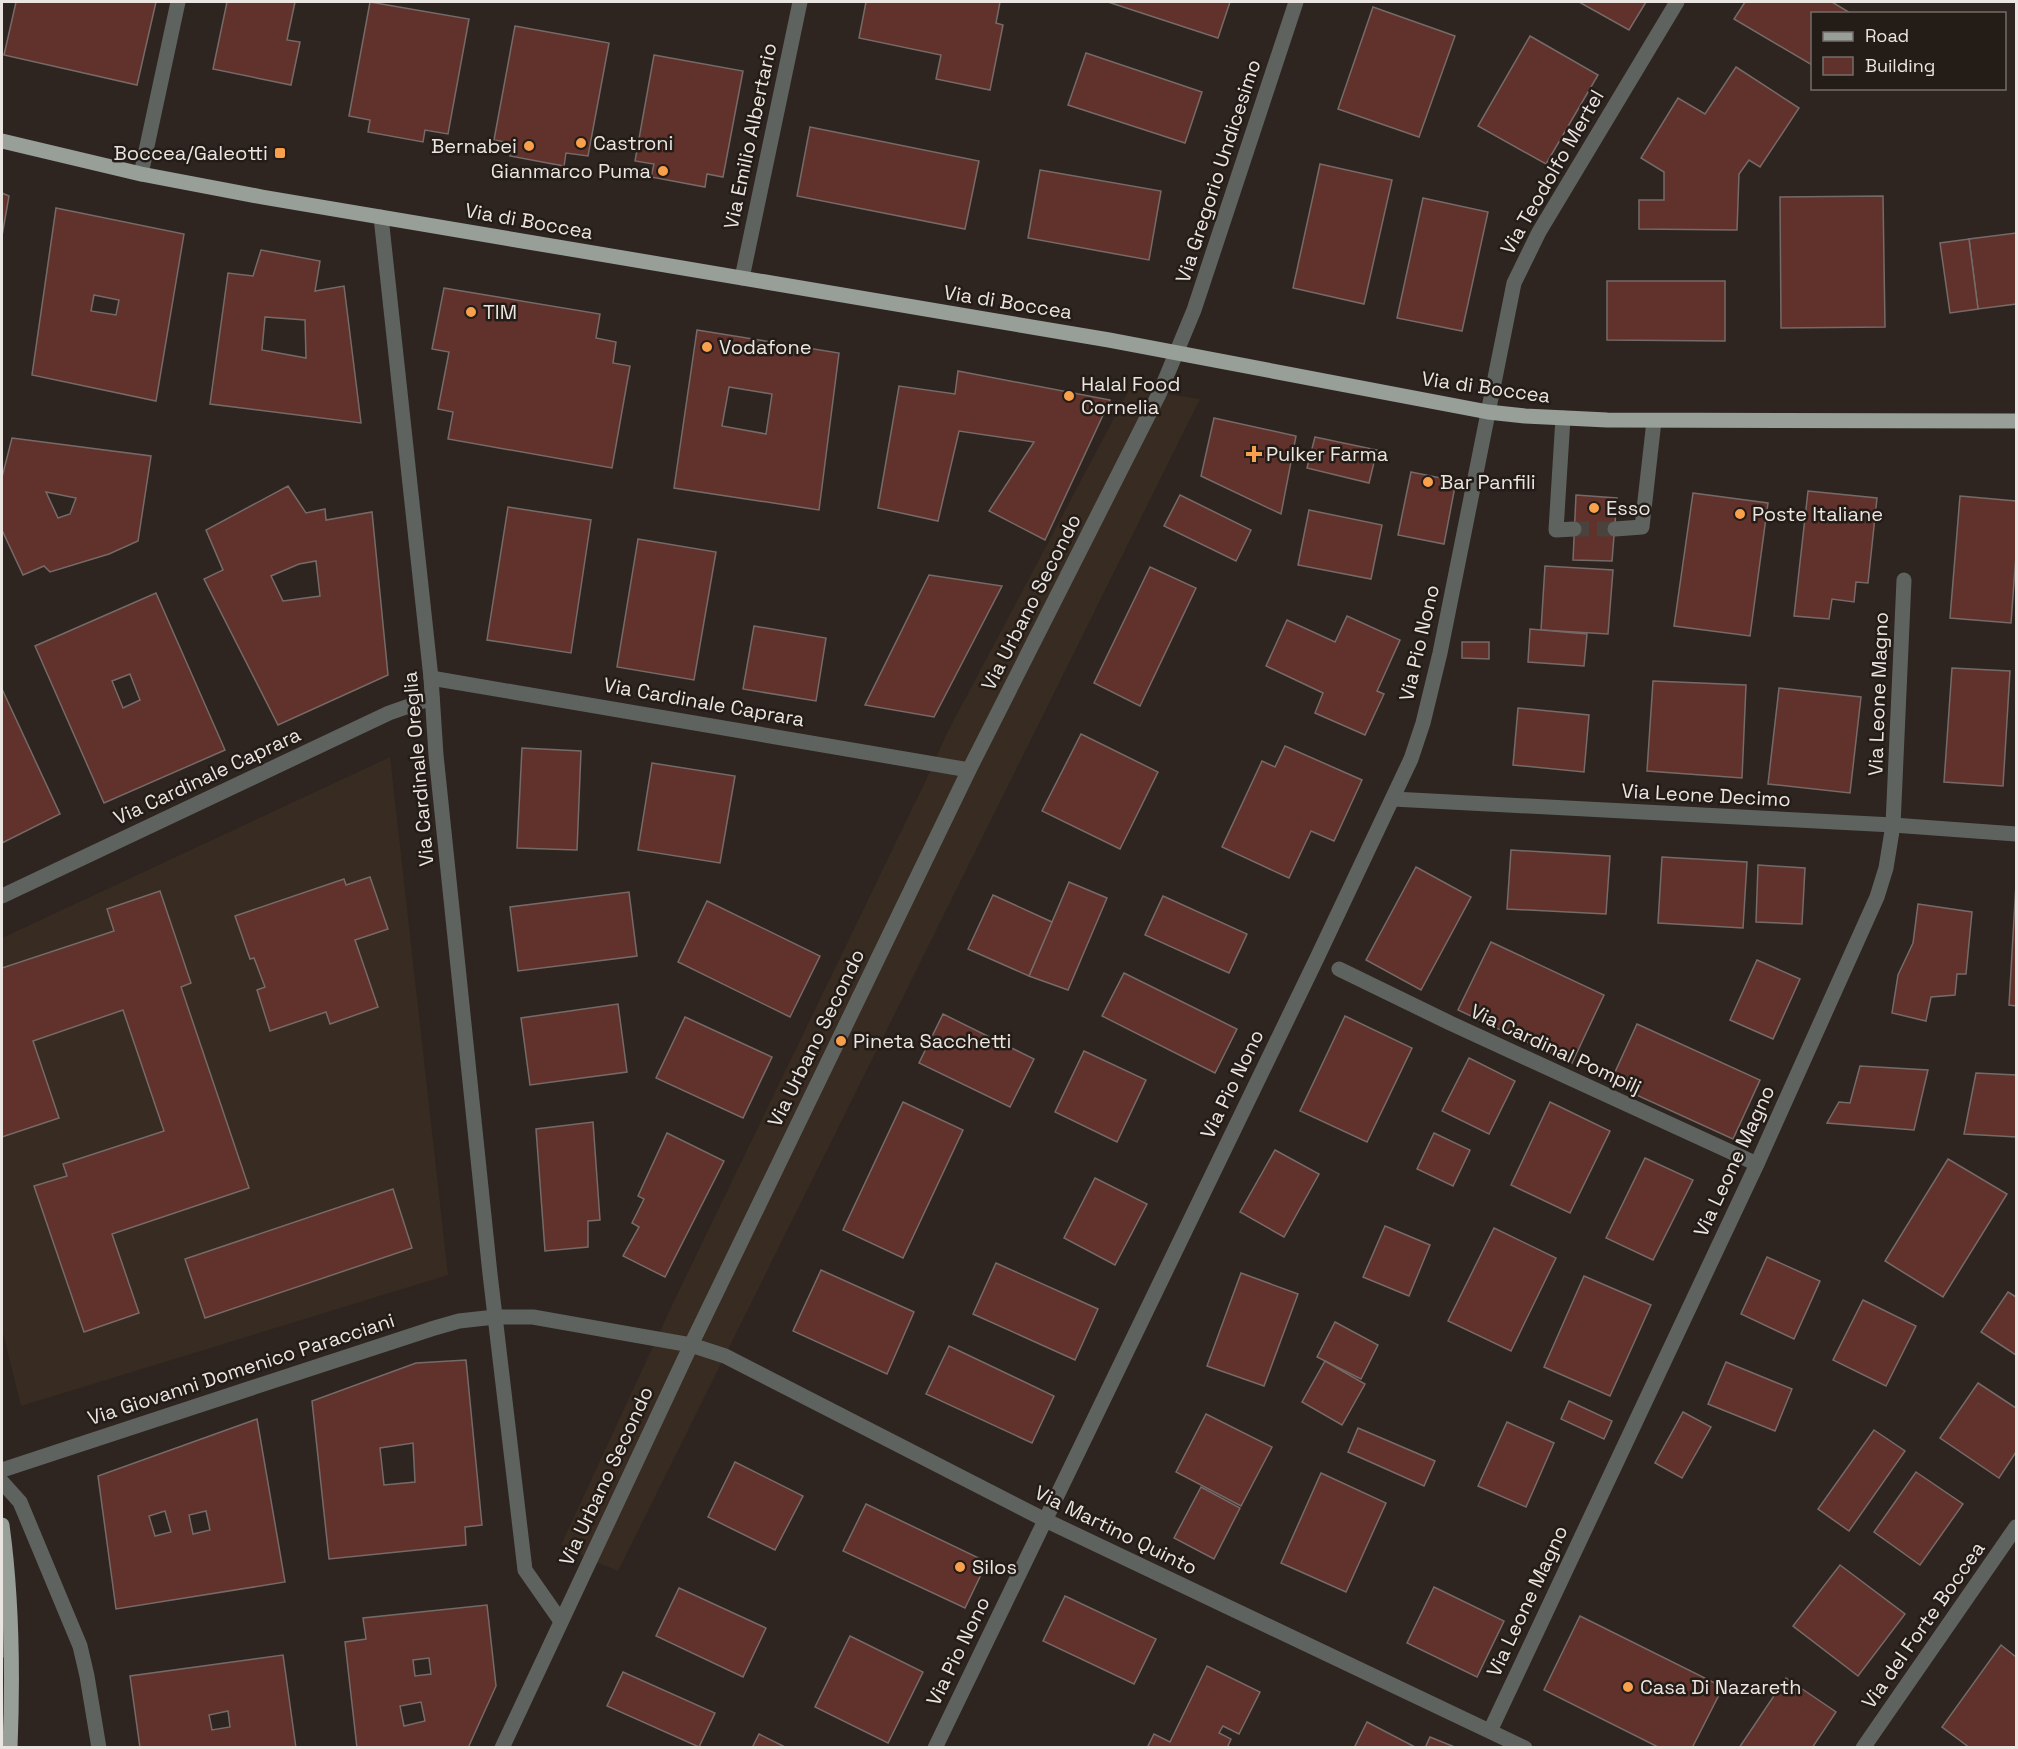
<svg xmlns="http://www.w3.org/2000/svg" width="2018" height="1749" viewBox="0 0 2018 1749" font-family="'Space Grotesk',sans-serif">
<rect width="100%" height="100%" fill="#2e2520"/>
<g fill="#382b21">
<path d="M1130 388 1200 399 618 1571 589 1559 561 1545 674 1301 926 780 947 733Z"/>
<path d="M390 757 448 1275 21 1406 2 1329V938Z"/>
</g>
<g fill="#60322b" stroke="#766a68" stroke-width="1.5" fill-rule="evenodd">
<path d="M16 2H156L137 85 4 55Z"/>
<path d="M227 2H295L287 40 300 42 291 85 213 69Z"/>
<path d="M370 2 469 19 448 134 425 130 423 142 368 132 370 120 349 116Z"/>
<path d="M866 2H1000L996 23 1003 25 990 90 936 79 941 55 859 38Z"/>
<path d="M1108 2H1230L1218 38Z"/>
<path d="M1579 2H1646L1629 30Z"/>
<path d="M1745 2H1832L1852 14H1812V65L1734 19Z"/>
<path d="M1373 7 1455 36 1419 137 1338 109Z"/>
<path d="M515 26 609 43 588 156 566 153 564 166 510 156 512 143 494 140Z"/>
<path d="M1530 36 1598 75 1546 164 1478 126Z"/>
<path d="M1086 53 1202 92 1185 143 1068 105Z"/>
<path d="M654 55 743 71 723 177 707 174 705 187 651 177 654 164 635 161Z"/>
<path d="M1736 67 1799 108 1760 167 1749 160 1739 174 1737 230 1639 229V200H1664V172L1641 158 1678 98 1705 114Z"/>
<path d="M810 127 979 161 965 229 797 196Z"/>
<path d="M1320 164 1392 180 1364 304 1293 288Z"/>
<path d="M1040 170 1161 191 1149 260 1028 238Z"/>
<path d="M2 193 9 196 2 236Z"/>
<path d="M1883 196 1885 327 1781 328 1780 197Z"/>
<path d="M1423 198 1488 212 1462 331 1397 318Z"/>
<path d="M56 208 184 234 156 401 32 375ZM94 295 119 300 116 315 91 311Z"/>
<path d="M2016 233V304L1978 309 1969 239Z"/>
<path d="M1969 239 1978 309 1950 313 1940 243Z"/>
<path d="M261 250 320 261 315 291 344 286 361 423 210 404 228 273 253 276ZM265 317 305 320 306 358 262 350Z"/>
<path d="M1607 281H1725V341L1607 340Z"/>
<path d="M444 288 600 314 596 338 616 342 613 363 630 366 612 468 448 439 453 412 438 409 449 352 432 349Z"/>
<path d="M697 330 839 353 819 510 674 488ZM729 387 772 394 766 434 722 426Z"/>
<path d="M958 371 1110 400 1045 540 989 511 1034 442 959 431 938 521 878 508 899 386 955 394Z"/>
<path d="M1214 418 1296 436 1281 514 1201 476Z"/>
<path d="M1315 437 1377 450 1369 483 1307 468Z"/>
<path d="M12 438 151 456 138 541 109 554 50 572 44 566 23 575 2 530V477ZM46 492 76 498 70 514 58 518Z"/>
<path d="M1411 472 1456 481 1444 544 1398 535Z"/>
<path d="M288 486 306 513 325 509 326 520 372 512 388 675 278 725 204 579 223 570 206 530ZM316 561 320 596 283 601 271 576 299 564Z"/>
<path d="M1808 491 1877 498 1868 583 1856 582 1854 602 1832 599 1829 619 1794 616Z"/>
<path d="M1693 493 1768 503 1750 636 1674 626Z"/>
<path d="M1180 495 1251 530 1236 561 1164 526Z"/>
<path d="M1576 495 1617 498 1612 561 1573 560Z"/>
<path d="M1960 496 2016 501V555L2011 623 1950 618Z"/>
<path d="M508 507 591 520 571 653 487 640Z"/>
<path d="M1309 510 1382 525 1371 579 1298 565Z"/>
<path d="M638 539 716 552 694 680 617 667Z"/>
<path d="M1545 566 1613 570 1608 634 1541 630Z"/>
<path d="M1150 567 1196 588 1140 706 1094 683Z"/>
<path d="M929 575 1002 586 934 717 865 705Z"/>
<path d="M156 593 225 750 104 803 35 646ZM130 674 140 700 123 708 112 681Z"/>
<path d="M1347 616 1400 640 1377 691 1384 694 1365 735 1315 713 1323 693 1266 666 1287 620 1335 642Z"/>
<path d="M754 626 826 638 816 701 743 689Z"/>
<path d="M1530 629 1587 634 1584 666 1528 662Z"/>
<path d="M1462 642H1489V659L1462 658Z"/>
<path d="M1952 668 2010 671 2003 786 1944 782Z"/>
<path d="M1653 681 1746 685 1742 778 1647 771Z"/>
<path d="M1779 688 1861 697 1850 793 1768 784Z"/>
<path d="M2 689 60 814 2 843Z"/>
<path d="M1518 708 1589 715 1584 772 1513 765Z"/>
<path d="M1081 734 1158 772 1120 849 1042 811Z"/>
<path d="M1285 746 1362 780 1334 841 1311 831 1289 878 1222 847 1262 761 1275 767Z"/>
<path d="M522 748 581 751 577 850 517 848Z"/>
<path d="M652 763 735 776 720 863 638 850Z"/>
<path d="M1511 850 1610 856 1606 914 1507 909Z"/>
<path d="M1662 857 1747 862 1743 928 1658 923Z"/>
<path d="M1758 865 1805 868 1802 924 1756 922Z"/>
<path d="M1416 867 1471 897 1421 990 1366 960Z"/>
<path d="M370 877 388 929 355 940 378 1007 330 1024 326 1012 270 1031 257 990 265 987 254 958 250 959 235 916 344 879 346 885Z"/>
<path d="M1069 882 1107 898 1068 990 1029 976Z"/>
<path d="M2016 884V1006L2009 1005Z"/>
<path d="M160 891 191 983 181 987 249 1188 112 1234 139 1313 84 1332 34 1186 67 1176 63 1164 164 1131 123 1010 33 1041 59 1118 2 1137V968L114 931 107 909Z"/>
<path d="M629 892 637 956 518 971 510 907Z"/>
<path d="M993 895 1052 922 1029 976 968 949Z"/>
<path d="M1163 896 1247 934 1229 973 1145 935Z"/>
<path d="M707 901 820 956 790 1017 678 962Z"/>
<path d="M1918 904 1972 912 1966 974H1957L1955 995 1931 997 1926 1021 1892 1013 1898 975 1913 943Z"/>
<path d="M1491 942 1604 995 1572 1063 1458 1010Z"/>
<path d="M1757 960 1800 979 1773 1039 1730 1020Z"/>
<path d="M1124 973 1237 1029 1215 1073 1102 1016Z"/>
<path d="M618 1004 627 1072 530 1085 521 1018Z"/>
<path d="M943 1014 1034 1059 1010 1107 919 1063Z"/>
<path d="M1345 1016 1412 1048 1367 1142 1300 1111Z"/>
<path d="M685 1017 772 1057 743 1118 656 1078Z"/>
<path d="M1637 1024 1760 1080 1733 1139 1610 1083Z"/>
<path d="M1084 1051 1146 1080 1117 1142 1055 1112Z"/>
<path d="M1469 1058 1515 1081 1489 1134 1442 1111Z"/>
<path d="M1860 1066 1928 1070 1914 1130 1827 1123 1839 1102 1850 1103Z"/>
<path d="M1976 1073 2016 1075V1137L1964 1134Z"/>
<path d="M903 1102 963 1130 903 1258 843 1230Z"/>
<path d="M1550 1102 1610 1131 1570 1213 1511 1185Z"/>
<path d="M593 1122 600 1220 588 1221V1247L545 1251 536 1129Z"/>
<path d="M667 1133 724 1161 665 1277 623 1256 639 1227 632 1223 644 1199 638 1196Z"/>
<path d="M1434 1133 1470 1150 1453 1186 1417 1169Z"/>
<path d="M1275 1150 1319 1174 1284 1237 1240 1212Z"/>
<path d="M1645 1158 1693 1180 1653 1260 1606 1238Z"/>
<path d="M1948 1159 2007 1194 1943 1297 1885 1261Z"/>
<path d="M1095 1178 1147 1204 1115 1265 1064 1238Z"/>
<path d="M393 1189 412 1248 205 1318 185 1259Z"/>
<path d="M1385 1226 1430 1245 1409 1296 1363 1277Z"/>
<path d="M1494 1228 1556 1258 1511 1351 1448 1321Z"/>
<path d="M1767 1257 1820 1281 1794 1339 1741 1314Z"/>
<path d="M996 1263 1098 1309 1075 1360 973 1314Z"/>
<path d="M821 1270 914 1312 887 1374 793 1331Z"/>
<path d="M1241 1273 1298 1294 1264 1386 1207 1366Z"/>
<path d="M1584 1276 1651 1305 1610 1396 1544 1367Z"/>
<path d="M2008 1292 2016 1297V1355L1981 1332Z"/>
<path d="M1863 1300 1916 1326 1886 1386 1833 1360Z"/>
<path d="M1335 1322 1378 1345 1361 1379 1317 1357Z"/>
<path d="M949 1346 1054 1396 1032 1443 926 1394Z"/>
<path d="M466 1360 482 1525 465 1527 466 1545 329 1559 312 1401 416 1363ZM413 1443 415 1482 384 1485 380 1448Z"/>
<path d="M1325 1361 1365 1384 1342 1425 1302 1402Z"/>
<path d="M1726 1362 1792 1389 1775 1431 1708 1404Z"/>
<path d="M1978 1383 2016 1408V1452L1999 1478 1940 1438Z"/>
<path d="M1569 1401 1612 1421 1604 1439 1561 1419Z"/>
<path d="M1683 1412 1711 1427 1682 1478 1655 1463Z"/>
<path d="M1206 1414 1272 1447 1241 1506 1176 1472Z"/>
<path d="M257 1419 285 1582 116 1609 98 1476ZM165 1511 171 1532 155 1536 149 1516ZM206 1511 210 1530 193 1534 189 1515Z"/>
<path d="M1507 1422 1554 1443 1526 1507 1478 1486Z"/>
<path d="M1358 1428 1435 1461 1424 1486 1348 1452Z"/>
<path d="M1874 1430 1905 1451 1849 1531 1818 1509Z"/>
<path d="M735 1462 803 1496 775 1550 708 1517Z"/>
<path d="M1916 1472 1963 1504 1920 1565 1874 1532Z"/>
<path d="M1321 1473 1386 1503 1346 1592 1281 1563Z"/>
<path d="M1201 1487 1240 1508 1214 1559 1174 1538Z"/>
<path d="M866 1504 987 1562 965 1608 843 1551Z"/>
<path d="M1840 1565 1905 1614 1858 1676 1793 1626Z"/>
<path d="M1434 1587 1504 1621 1477 1677 1407 1643Z"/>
<path d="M679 1588 766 1628 743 1677 656 1636Z"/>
<path d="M1065 1596 1156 1639 1134 1684 1043 1641Z"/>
<path d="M487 1605 496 1686 468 1748H357L345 1642 366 1639 363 1618ZM429 1658 431 1674 415 1676 413 1660ZM421 1702 425 1721 404 1726 400 1706Z"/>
<path d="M1580 1616 1723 1687 1692 1748H1660L1544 1690Z"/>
<path d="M850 1636 923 1672 888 1743 815 1707Z"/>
<path d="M2001 1645 2016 1657V1748H1970L1942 1727Z"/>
<path d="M283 1655 296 1748H140L130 1676ZM228 1711 230 1727 212 1730 209 1715Z"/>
<path d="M1207 1666 1260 1692 1239 1734 1223 1726 1219 1733 1231 1739 1227 1748H1147L1154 1734 1170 1742Z"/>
<path d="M623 1672 715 1713 699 1747 607 1706Z"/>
<path d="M1786 1678 1836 1712 1812 1748H1739Z"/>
<path d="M1367 1722 1415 1747V1748H1354Z"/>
<path d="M759 1734 787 1748H752Z"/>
<path d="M1430 1737 1457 1748H1425Z"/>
</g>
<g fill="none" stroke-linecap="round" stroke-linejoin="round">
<path stroke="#4a423d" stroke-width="15" stroke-dasharray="15 8" stroke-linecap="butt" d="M1574 529H1615"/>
<g stroke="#5f6360" stroke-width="15">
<path d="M141 174 178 2"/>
<path d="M381 217 431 678 436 755 490 1274 525 1570 560 1620"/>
<path d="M742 278 800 2"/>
<path d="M1563 418 1556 530 1574 529"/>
<path d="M1615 529 1642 527 1654 421"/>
<path d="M431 678 969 770"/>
<path d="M1393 799 1893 825 2016 834"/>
<path d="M2 896 389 713 432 698"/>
<path d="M1339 969 1450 1023 1757 1164"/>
<path d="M2 1470 431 1329 459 1321 495 1317H533L691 1345 725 1356 1045 1520 1525 1748"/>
<path d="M2 1482 20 1502 80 1646 87 1676 99 1748"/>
<path d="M2 1623 10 1640 2 1650"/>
<path d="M1490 1731 1757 1164 1877 897 1886 868 1893 825 1904 580"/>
<path d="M502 1748 691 1345 969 770 1160 392 1194 310 1296 2"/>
<path d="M935 1748 1317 958 1411 759 1423 723 1440 653 1514 283 1539 232 1677 2"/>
<path d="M1863 1748 2016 1527"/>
</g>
<g stroke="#979f98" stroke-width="15">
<path d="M2 141 141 174 262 197 1109 340 1488 412 1525 416 1607 420 2016 421"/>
<path d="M2 1525C12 1598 13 1674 10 1748"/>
</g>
</g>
<g fill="#f8a04b" stroke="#241c17" stroke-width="2">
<circle cx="581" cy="143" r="6"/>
<circle cx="529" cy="146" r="6"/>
<rect x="274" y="147" width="12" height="12" rx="3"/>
<circle cx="663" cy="171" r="6"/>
<circle cx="471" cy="312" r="6"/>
<circle cx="707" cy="347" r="6"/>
<circle cx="1069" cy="396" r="6"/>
<path d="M1251 445h6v6h6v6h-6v6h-6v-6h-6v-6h6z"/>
<circle cx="1428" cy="482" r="6"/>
<circle cx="1594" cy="508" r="6"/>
<circle cx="1740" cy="514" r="6"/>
<circle cx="841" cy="1041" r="6"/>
<circle cx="960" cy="1567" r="6"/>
<circle cx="1628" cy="1687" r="6"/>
</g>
<g text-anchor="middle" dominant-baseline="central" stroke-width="5" stroke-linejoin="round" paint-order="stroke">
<g font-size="20" fill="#ebe5e1" stroke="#241c17">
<text transform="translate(750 136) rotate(-78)">Via Emilio Albertario</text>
<text transform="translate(1218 171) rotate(-72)">Via Gregorio Undicesimo</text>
<text transform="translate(1552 172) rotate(-60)">Via Teodolfo Mertel</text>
<text transform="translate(529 221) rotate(10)">Via di Boccea</text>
<text transform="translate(1008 302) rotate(9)">Via di Boccea</text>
<text transform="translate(1486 387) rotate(8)">Via di Boccea</text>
<text transform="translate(1031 602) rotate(-63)">Via Urbano Secondo</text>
<text transform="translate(1419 643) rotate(-77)">Via Pio Nono</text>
<text transform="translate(1878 694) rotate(-88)">Via Leone Magno</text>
<text transform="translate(704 702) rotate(10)">Via Cardinale Caprara</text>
<text transform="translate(418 769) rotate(-95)">Via Cardinale Oreglia</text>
<text transform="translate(207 776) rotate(-25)">Via Cardinale Caprara</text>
<text transform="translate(1706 795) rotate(3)">Via Leone Decimo</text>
<text transform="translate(816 1038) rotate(-64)">Via Urbano Secondo</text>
<text transform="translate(1556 1049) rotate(25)">Via Cardinal Pompilj</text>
<text transform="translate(1232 1084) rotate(-64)">Via Pio Nono</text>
<text transform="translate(1734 1161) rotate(-65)">Via Leone Magno</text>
<text transform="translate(241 1369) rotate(-18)">Via Giovanni Domenico Paracciani</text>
<text transform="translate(606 1476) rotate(-65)">Via Urbano Secondo</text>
<text transform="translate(1116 1530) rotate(26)">Via Martino Quinto</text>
<text transform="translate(1527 1601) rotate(-65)">Via Leone Magno</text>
<text transform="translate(1923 1625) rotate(-55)">Via del Forte Boccea</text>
<text transform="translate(958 1651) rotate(-64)">Via Pio Nono</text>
</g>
<g font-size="20" fill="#ebe5e1" stroke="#241c17" text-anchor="start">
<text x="593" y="143">Castroni</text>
<text x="517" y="146" text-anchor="end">Bernabei</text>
<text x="268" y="153" text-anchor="end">Boccea/Galeotti</text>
<text x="651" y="171" text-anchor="end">Gianmarco Puma</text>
<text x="483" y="312">TIM</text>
<text x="719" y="347">Vodafone</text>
<text x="1081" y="384">Halal Food<tspan x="1081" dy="23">Cornelia</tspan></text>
<text x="1266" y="454">Pulker Farma</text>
<text x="1440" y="482">Bar Panfili</text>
<text x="1606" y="508">Esso</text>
<text x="1752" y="514">Poste Italiane</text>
<text x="853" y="1041">Pineta Sacchetti</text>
<text x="972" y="1567">Silos</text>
<text x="1640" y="1687">Casa Di Nazareth</text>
</g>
</g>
<rect width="2018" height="1749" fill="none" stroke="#ebe5e1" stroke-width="6"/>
<rect x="1811" y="12" width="195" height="78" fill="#241c17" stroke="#746c68" stroke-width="1.5"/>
<rect x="1823" y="32" width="30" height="9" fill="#979f98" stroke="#746c68" stroke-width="1.5"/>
<text x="1865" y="42" font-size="18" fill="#ebe5e1">Road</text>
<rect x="1823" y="57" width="30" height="18" fill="#60322b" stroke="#746c68" stroke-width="1.5"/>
<text x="1865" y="72" font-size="18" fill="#ebe5e1">Building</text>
</svg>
